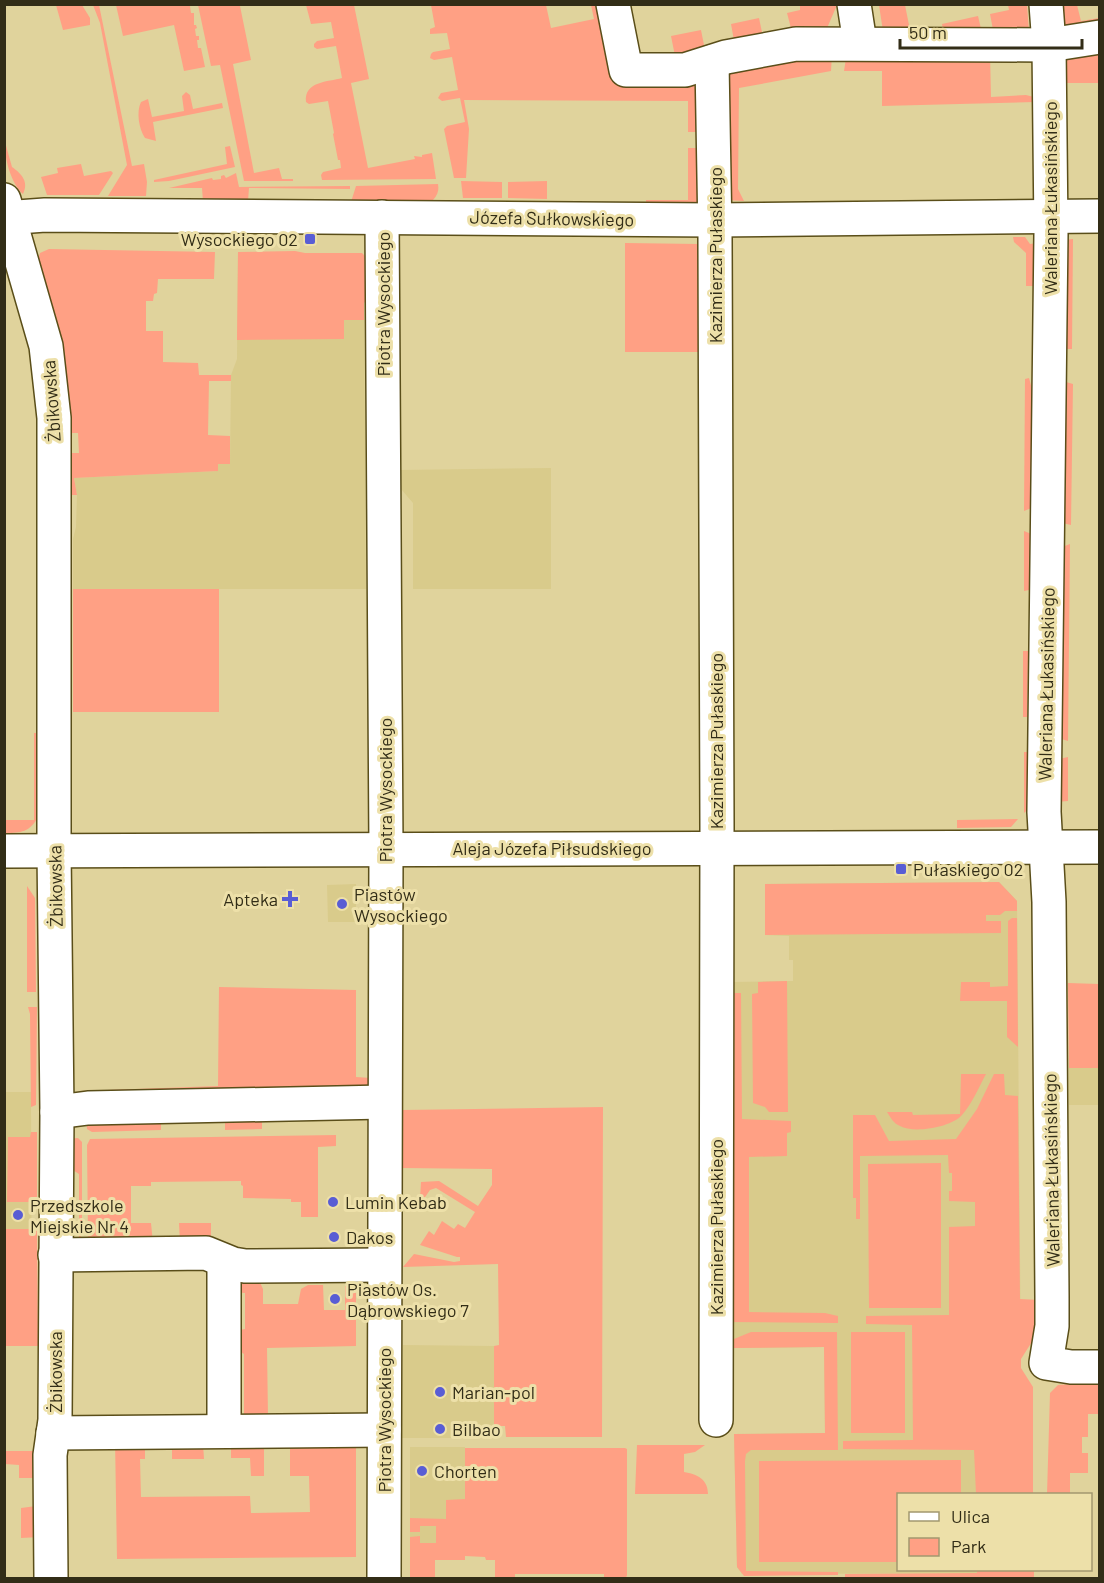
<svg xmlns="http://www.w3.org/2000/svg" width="1104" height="1583" viewBox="0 0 1104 1583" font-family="Barlow,sans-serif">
<rect width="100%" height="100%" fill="#e0d39c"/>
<g fill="#d9cb8b">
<path d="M238 252 364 291 366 589H73V539L76 527 77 495 74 478 218 471V464H230L231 375 237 359Z"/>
<path d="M551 468V589H413V503L401 489 400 470Z"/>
<path d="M999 882 1017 901 1022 1494H898V1570H1019L1016 1573 742 1574 737 1567 734 1434 825 1433 824 1347 734 1348 732 982 793 981V960H789V936L765 935V884Z"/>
<path d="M356 884V922H328L327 885Z"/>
<rect x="1069" y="1068" width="30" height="37"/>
<path d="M5 1092H31L32 1346H5Z"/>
<path d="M403 1345 494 1346V1426L490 1433 484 1438H402Z"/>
<path d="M410 1447H465V1499L446 1519H436V1543H410Z"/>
</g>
<g fill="#ffa084">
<path d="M56 5H82L90 18V25L63 30Z"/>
<path d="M93 5H99L132 166 144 164 147 182 146 196H108L127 165 100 23Z"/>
<path d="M116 5H192L190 6 191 13H194V25H196L197 28 195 29 196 36H199V40H197L198 48H201L205 67 184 71 174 25 123 36Z"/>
<path d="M198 5H245L240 6 251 60 233 64 254 173 279 168 282 179H293V181H244L220 65 211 66Z"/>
<path d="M306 5H354L369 79 351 83 368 168 415 159 414 156 422 157V155L432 153 436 179 322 180 321 175 323 172 341 168 340 160H338L333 134 334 133 328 101 309 104 306 102C304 81 328 82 342 78L336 46 317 49 314 47V44L317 41 334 38 331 22 311 24Z"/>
<path d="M431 5H546L551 28 594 19 591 5H607L621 78 696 83 701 88 706 132H688V101L464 100 469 129 466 178H454L444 129 447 126 465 122 460 98 442 101 438 98 441 93 458 90 452 57 434 60 430 58 431 54 433 52 450 49 447 33 430 34V29L435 27Z"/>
<path d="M800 5H837L824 35 792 32 787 13 800 10Z"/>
<path d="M879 5H905L910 30 929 27 932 36 884 38Z"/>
<path d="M1008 5H1027L1029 31 994 35 990 14 1009 10Z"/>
<path d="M1054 5H1077L1081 21 1099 18 1100 29 1064 36Z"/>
<path d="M978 16 982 33 944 34 942 24Z"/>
<path d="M759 18 763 37 735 46 731 24Z"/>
<path d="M701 30 704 45 700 52 675 56 671 36Z"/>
<path d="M1099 44V83H1065L1064 194 1069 200 1099 199 1096 204 1062 205 1061 51Z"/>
<path d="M847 52 990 53 991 97 1026 95 1038 98 1036 200 1035 102 882 106V71H844Z"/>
<path d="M832 54 831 71 739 88 738 189 744 201 725 200 726 72Z"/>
<path d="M186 92 190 95 193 109 222 103 223 108 153 122 156 141 145 138C139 129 136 112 141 102L148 99 152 117 184 111 182 96Z"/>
<path d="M5 142 12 167C22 174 29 182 23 194 11 184 4 157 5 142Z"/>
<path d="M230 146 235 167 169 181 154 182V180L227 164 225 147Z"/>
<path d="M688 148H706L704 204 646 207V200H688Z"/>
<path d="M81 164 84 176 111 171 113 173 99 195H47L41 177 58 173 57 168Z"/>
<path d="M236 173 239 187 350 186V189L249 188 248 201 203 202 202 188H169L212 178 213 180 221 179V176L224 175 226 178Z"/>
<path d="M461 181 502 182V198H463Z"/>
<path d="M547 181V199L508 198V182Z"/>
<path d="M438 184C440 194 434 200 426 206L351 202 356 186Z"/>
<path d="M1013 237H1025L1030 244 1038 243V286H1026V253L1014 242Z"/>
<path d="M1073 239 1072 349H1060L1063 240Z"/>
<path d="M625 243 699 244 700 352H625Z"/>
<path d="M49 249 215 252 214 279H158L157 293 154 294 153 301H146V331H163V362L198 363 199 375H231V381H209L208 435 230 436V464H218V471L74 478 77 495H71L70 453H79L78 433H71C70 372 56 317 38 260L40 253Z"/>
<path d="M295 251 305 253H362L366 257V301L364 303V320H344V339L237 340 238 252Z"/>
<path d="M1029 378 1036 404 1034 507 1024 511 1025 379Z"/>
<path d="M1066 382 1073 384 1071 525 1058 522Z"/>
<path d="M1024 531 1034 535V589L1024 591Z"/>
<path d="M1070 544 1068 741 1055 737 1057 549Z"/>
<rect x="73" y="589" width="146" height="123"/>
<path d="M1023 651H1028L1027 717H1023Z"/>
<path d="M34 733H39L38 817C30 832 21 833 5 833L4 820H34Z"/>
<path d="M1024 752H1032V806L1024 813Z"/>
<path d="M1068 757V801L1056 802 1055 760Z"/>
<path d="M1018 819 1011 827 957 828V820Z"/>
<path d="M999 882 1017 901V911H1005L1000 915H986V921H1001V933L765 935V884Z"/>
<path d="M27 886 35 898 36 992H27Z"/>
<path d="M1012 918H1017L1018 1047 1007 1037V1001H960L961 982H990V987L1008 986V921Z"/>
<path d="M787 981 788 1112H769L765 1107 753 1103 752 994 758 993V982Z"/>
<path d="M1068 983 1099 984V1068H1069Z"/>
<path d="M219 987 356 990V1077L371 1078 369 1086 81 1101 80 1091 218 1086Z"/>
<path d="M732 993H741L742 1119 791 1121V1132L787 1133V1156L749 1157V1312L825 1313 838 1316V1323L723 1322Z"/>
<path d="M28 1007H37L36 1105 31 1107 30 1014Z"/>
<path d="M961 1074H986C979 1087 972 1104 962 1115 952 1127 914 1134 900 1126 893 1123 891 1118 887 1112H912L913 1115 960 1114Z"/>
<path d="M994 1074H1004L1005 1095 1018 1096 1020 1299 1040 1300 1035 1337 1021 1359V1368L1033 1387V1494H976L974 1450 843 1449V1441L913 1440 912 1325 866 1324V1316L949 1315V1227L975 1226V1202L949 1201V1191H952V1173H949L948 1155 860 1156V1219H856V1198H853V1115H875L889 1141 956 1139 977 1109Z"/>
<path d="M603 1107 602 1437H506L505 1426H494V1346L499 1345 498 1264 403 1267 414 1254 454 1262 460 1261V1257H457L420 1245 429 1231 434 1235 442 1221 454 1229 458 1224 465 1228 475 1212 436 1188 430 1190 423 1200 420 1199 421 1182 439 1181 478 1206 492 1185V1169L402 1168 403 1110Z"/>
<path d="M161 1113V1130L92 1132 87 1129 86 1117Z"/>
<path d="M225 1113H262V1129L225 1130Z"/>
<path d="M31 1132H37V1202H7L8 1137H30Z"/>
<path d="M336 1135V1146L318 1147V1217H301V1202H291V1199L243 1198V1186L241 1185V1181L151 1182V1186H131V1223H151L153 1243H91L88 1237 87 1145 90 1139Z"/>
<path d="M78 1138 82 1142V1234L79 1240V1174L65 1165V1139Z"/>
<path d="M941 1163V1308H869L868 1164Z"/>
<path d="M179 1223H211V1243H180Z"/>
<path d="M6 1229H37L38 1346H5Z"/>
<path d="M356 1277V1346L267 1348 268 1417 244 1415V1354L229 1344V1332L245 1329V1293L230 1292 233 1281 258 1278 263 1289V1304H298L301 1289 308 1285H323L324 1310H345V1286H349Z"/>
<path d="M751 1332H837L838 1450H751L746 1454 745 1461 746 1571 838 1572V1575L744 1576 737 1567 734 1434 825 1433 824 1347 734 1348V1339Z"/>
<rect x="851" y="1332" width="54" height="101"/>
<path d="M1099 1382V1414H1088V1437H1082V1453H1088V1473H1070V1494H1047L1050 1393 1058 1385Z"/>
<path d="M264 1438V1476H251L250 1458H231V1441Z"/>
<path d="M115 1439 145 1444V1459H140L141 1497 250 1496 251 1513 310 1512 309 1476H290V1444L356 1441V1557L117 1559Z"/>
<path d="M172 1442 203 1444 204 1459H172Z"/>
<path d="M637 1445H705L695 1452 684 1454V1472C697 1474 708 1479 708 1494H635Z"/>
<path d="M465 1448H625L627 1449V1575L626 1578H604V1574H515V1578H495V1560H486L485 1557 465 1556V1560H435V1578H410V1537L420 1536V1543H436V1526H420V1532H410V1518L446 1519V1500L465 1499Z"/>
<path d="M4 1451H38L37 1478H19V1465L5 1464Z"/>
<path d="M961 1460V1494H898V1562H759V1461Z"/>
<path d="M44 1505 40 1537 21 1538V1508Z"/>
<path d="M977 1570H1034V1578H845V1574L977 1573Z"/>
</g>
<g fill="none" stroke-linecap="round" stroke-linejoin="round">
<g stroke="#5a4e19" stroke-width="36">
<g id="minor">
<path d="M613 4 626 70H685L726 57 796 44 1049 45 1100 37"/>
<path d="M854 4 860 43"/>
<path d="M1046 4 1049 45 1051 233 1044 812 1049 902 1052 1297V1326L1046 1363 1071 1367H1100"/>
<path d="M712 62 715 235 717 827 716 1420"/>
<path d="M4 200 46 346 54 418V850L57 1112 55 1420 50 1455 51 1578"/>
<path d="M382 217 386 849 384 1578"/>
<path d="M4 218 45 215 714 220 1100 216"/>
<path d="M4 851 1100 847"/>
<path d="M57 1112 88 1108 384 1102"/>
<path d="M55 1255 206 1253 233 1264 245 1266 384 1265"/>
<path d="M224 1431V1261"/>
<path d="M53 1433 384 1430"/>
</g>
</g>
<use href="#minor" stroke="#fff" stroke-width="33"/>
</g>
<g fill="#595dd4" stroke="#ede0a9" stroke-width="2">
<rect x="304" y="233" width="12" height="12" rx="3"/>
<rect x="895" y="863" width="12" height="12" rx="3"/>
<path d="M287 890h6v6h6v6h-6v6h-6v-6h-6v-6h6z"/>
<circle cx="342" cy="904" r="6"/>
<circle cx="333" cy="1202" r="6"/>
<circle cx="18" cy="1215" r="6"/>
<circle cx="334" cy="1237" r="6"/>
<circle cx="335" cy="1299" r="6"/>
<circle cx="440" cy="1392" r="6"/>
<circle cx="440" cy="1429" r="6"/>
<circle cx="422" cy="1471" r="6"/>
</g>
<g text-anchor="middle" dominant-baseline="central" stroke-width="6" stroke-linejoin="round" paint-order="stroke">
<g font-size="18" fill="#322d17" stroke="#ede0a9">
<text transform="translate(1050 198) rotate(-90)">Waleriana Łukasińskiego</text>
<text transform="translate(552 218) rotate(1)">Józefa Sułkowskiego</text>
<text transform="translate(715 255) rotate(-90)">Kazimierza Pułaskiego</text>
<text transform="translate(383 304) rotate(-90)">Piotra Wysockiego</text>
<text transform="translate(51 401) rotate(-94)">Żbikowska</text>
<text transform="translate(1046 684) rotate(-89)">Waleriana Łukasińskiego</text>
<text transform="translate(716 741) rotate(-90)">Kazimierza Pułaskiego</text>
<text transform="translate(385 790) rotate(-90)">Piotra Wysockiego</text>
<text x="552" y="848">Aleja Józefa Piłsudskiego</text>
<text transform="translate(55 886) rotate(-91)">Żbikowska</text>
<text transform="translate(1051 1170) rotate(-91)">Waleriana Łukasińskiego</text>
<text transform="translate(716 1227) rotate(-90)">Kazimierza Pułaskiego</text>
<text transform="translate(55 1372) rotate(-90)">Żbikowska</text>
<text transform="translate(384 1420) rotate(-90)">Piotra Wysockiego</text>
</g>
<g font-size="18" fill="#322d17" stroke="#ede0a9" text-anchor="start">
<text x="298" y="239" text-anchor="end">Wysockiego 02</text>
<text x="913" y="869">Pułaskiego 02</text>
<text x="354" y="894">Piastów<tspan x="354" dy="21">Wysockiego</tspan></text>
<text x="278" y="899" text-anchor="end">Apteka</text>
<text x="345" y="1202">Lumin Kebab</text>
<text x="30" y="1205">Przedszkole<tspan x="30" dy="21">Miejskie Nr 4</tspan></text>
<text x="346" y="1237">Dakos</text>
<text x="347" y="1289">Piastów Os.<tspan x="347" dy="21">Dąbrowskiego 7</tspan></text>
<text x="452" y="1392">Marian-pol</text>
<text x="452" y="1429">Bilbao</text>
<text x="434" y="1471">Chorten</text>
</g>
</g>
<rect width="1104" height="1583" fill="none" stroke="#322d17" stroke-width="12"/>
<rect x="897" y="1493" width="195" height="78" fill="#ede0a9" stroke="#a2986f" stroke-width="1.5"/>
<rect x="909" y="1512" width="30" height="9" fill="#ffffff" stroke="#a2986f" stroke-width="1.5"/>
<text x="951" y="1523" font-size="18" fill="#322d17">Ulica</text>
<rect x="909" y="1538" width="30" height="18" fill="#ffa084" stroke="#a2986f" stroke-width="1.5"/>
<text x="951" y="1553" font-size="18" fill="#322d17">Park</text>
<path d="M900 39v9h182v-9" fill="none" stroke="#322d17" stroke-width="3"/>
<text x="909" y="39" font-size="18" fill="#322d17" stroke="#ede0a9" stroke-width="4.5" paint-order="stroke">50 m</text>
</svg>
